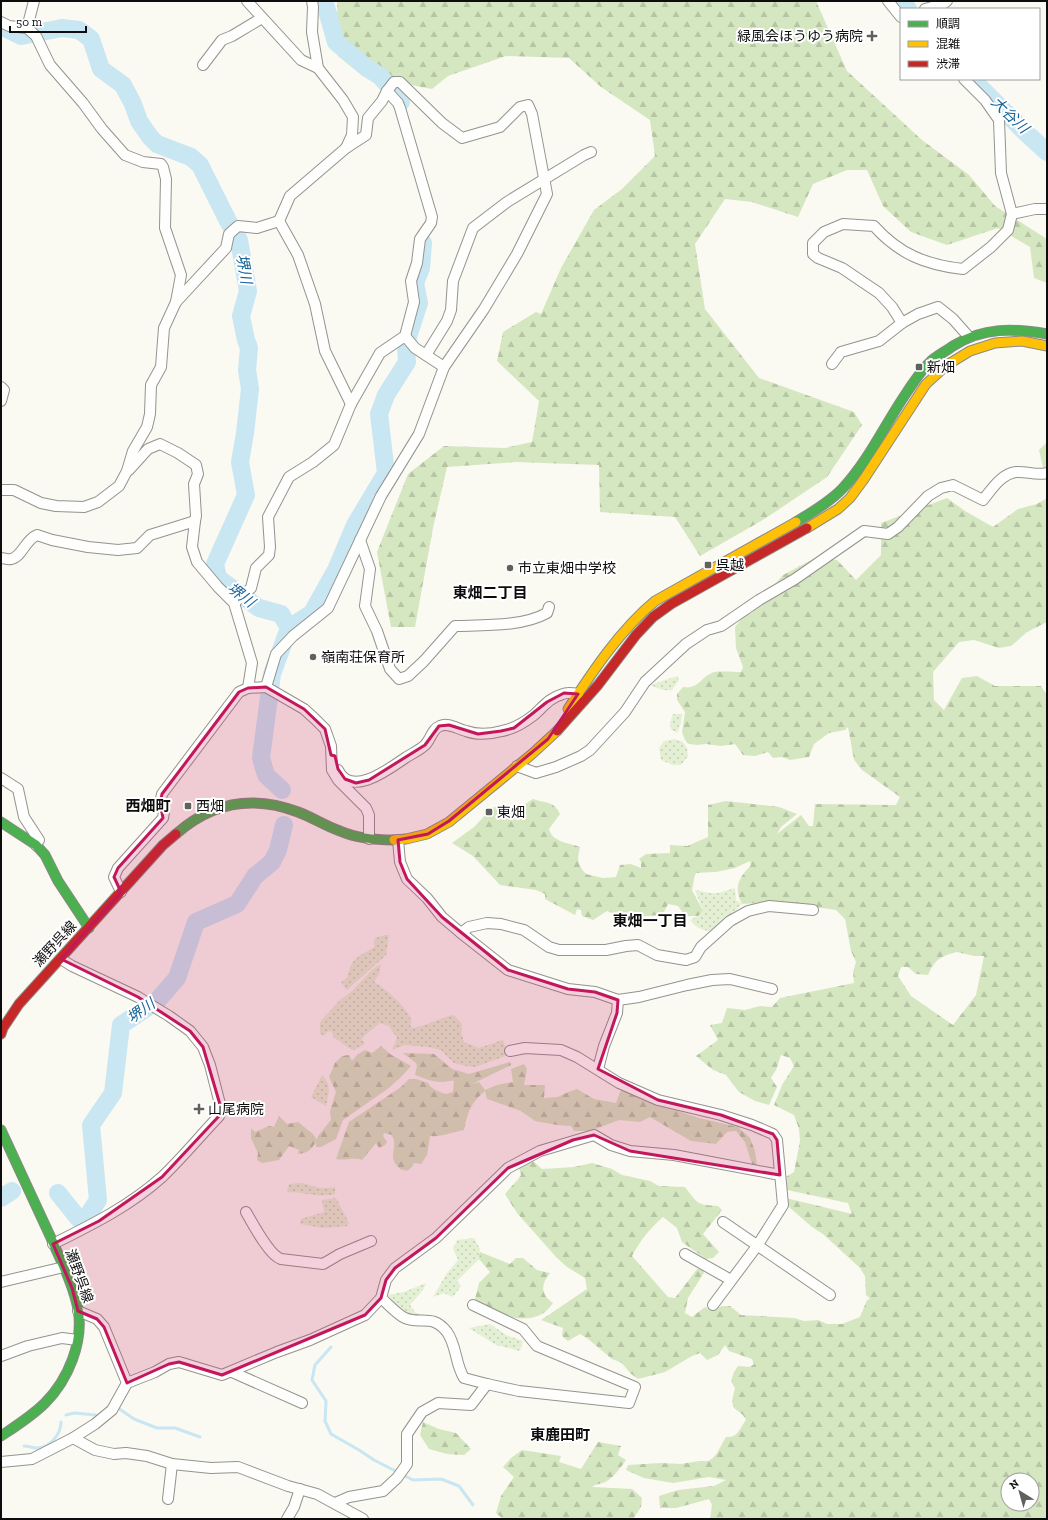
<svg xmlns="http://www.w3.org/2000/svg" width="1048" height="1520" viewBox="0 0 1048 1520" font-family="'Zilla Slab','Noto Sans JP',serif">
<defs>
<pattern id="grass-dots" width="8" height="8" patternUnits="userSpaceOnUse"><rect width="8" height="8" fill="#e4f0d3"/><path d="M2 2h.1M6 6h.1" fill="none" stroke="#c2cdb4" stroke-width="1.8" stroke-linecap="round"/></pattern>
<pattern id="forest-firs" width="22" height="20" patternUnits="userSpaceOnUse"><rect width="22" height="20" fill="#d5e7c0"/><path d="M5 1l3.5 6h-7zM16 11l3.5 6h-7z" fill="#b6c5a4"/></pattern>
</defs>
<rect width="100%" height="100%" fill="#faf9f2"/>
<g fill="url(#grass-dots)">
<path d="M677 676 679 680 672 690C664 691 658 689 651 685Z"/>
<path d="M673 714H682L681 723 677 733 671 729 670 723Z"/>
<path d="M674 739 683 742 687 748 688 756 681 765H673L661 760 659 748 664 741Z"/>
<path d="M735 888 736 900 742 904 712 931C703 931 696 928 690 920L698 916 703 911 695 890 710 893H719Z"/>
<path d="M385 935H389L386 955 347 990 341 982 347 978C352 957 357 958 374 947L375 938Z"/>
<path d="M381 964 379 974 374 982C384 987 409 1009 411 1020 412 1022 411 1024 410 1026L413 1028C428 1025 440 1018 454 1015L462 1024 461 1033 464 1042 479 1048 503 1040 508 1055 475 1067 466 1066 454 1063 441 1050 428 1047 405 1045 392 1050 397 1038 389 1026 380 1023 364 1036 362 1040 365 1044 354 1050C346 1048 341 1041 333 1037L332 1032 328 1031 324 1036 320 1033V1022L339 1001 352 991 373 969Z"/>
<path d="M322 1075C332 1085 329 1093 326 1106L311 1097Z"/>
<path d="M289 1184C294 1184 301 1182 306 1184 318 1188 322 1189 335 1187V1194C319 1198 304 1192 287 1192Z"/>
<path d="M336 1198 349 1223 347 1226 323 1228 300 1224 301 1219 324 1212 322 1200Z"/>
<path d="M474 1238 480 1249 479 1259 457 1281 461 1286 453 1297 444 1293 433 1297 447 1273 458 1260 453 1249 457 1240Z"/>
<path d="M426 1283 423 1290 410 1305 415 1312 423 1317H410L383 1296 404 1292Z"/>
<path d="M490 1324 506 1335 523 1341 520 1351 496 1345 469 1328Z"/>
</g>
<g fill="url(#forest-firs)" fill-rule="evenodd">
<path d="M337 1H816L847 71 922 140 969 175 995 206 1047 239V283L1034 278 1030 247 998 228 947 245 911 232 883 206 867 170H847L813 184 798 217 752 202 725 199 695 244 705 309 759 378 854 412 862 425 827 477 766 518 700 556 675 517 600 512 599 465 516 462 447 467 433 528 415 627H391L377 552 408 474 444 446 505 448 532 442 539 401 497 361 503 332 536 312 541 314 561 268 594 210 622 189 655 156 650 120 601 87 569 58 506 56 448 76 432 89 363 76 338 56Z"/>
<path d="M1047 442V485L1039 450Z"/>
<path d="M947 498 965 511 993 527 1018 509 1037 504 1047 498V622L1027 632 1011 646 999 648 974 640 959 642 933 672 934 700 944 710 962 678 977 676 995 686H1041L1047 695V1519H710L712 1505 709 1499 676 1508H660L659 1496 678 1490 714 1486 726 1480 709 1477 673 1483 644 1478 626 1470 628 1465 661 1463 681 1464 699 1461H708L713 1458 717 1453 726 1437C738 1438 739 1429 746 1420L743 1415 734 1408 732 1401 735 1388 731 1381 734 1372 738 1366 750 1367 754 1364 752 1359 729 1351 725 1345 718 1355 707 1360 700 1353 692 1356 665 1372 638 1379 630 1373 622 1363 612 1359 588 1339 580 1334 568 1341 562 1336 563 1328 541 1320 587 1289 585 1278 567 1267 556 1257 517 1213 505 1194C510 1187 517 1182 521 1175L519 1168 533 1161 542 1169 574 1167 592 1163 612 1169 622 1175 650 1181 659 1186 685 1187C698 1204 697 1205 718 1206L722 1210 703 1234 719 1252 713 1258 706 1259 682 1242 677 1228 663 1217C650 1228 640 1241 632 1256L668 1297 675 1298 698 1268 705 1271 688 1298 685 1313 692 1317 705 1307 713 1310 722 1306H730L741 1315 794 1318 804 1321 818 1320 827 1324H842L860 1317 867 1300 870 1299 866 1295 865 1276 860 1268 823 1234 812 1227 790 1208 786 1198 852 1214 848 1203 787 1190 786 1177 794 1172 800 1141 799 1129 794 1115 774 1105 782 1085 794 1066 790 1058 781 1055 776 1070 771 1078 777 1087 769 1105 755 1101 739 1092 726 1075 713 1070 696 1056 718 1040 710 1025 722 1023 727 1008 745 1010 760 1006 772 1007 780 998 854 983 853 972 856 962 851 951 845 919 836 910 780 902 742 904C733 887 739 878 751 865L750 861 735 868 716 872 696 873C693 878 694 884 692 890L703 911 698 916H685L678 906 668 904 664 912 659 915 626 918 607 911 593 920 582 916 581 910 577 909 575 915 545 899V894L536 890 500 885 473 856 452 843 474 827 492 808 498 806 503 813 510 814 533 799C546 804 553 800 560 814L549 829C552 842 569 843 580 847 577 860 577 864 586 874L603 878 616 877 620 865 631 864 641 868V862L639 859 646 854 670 853V845L687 846 708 837V805L726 801 779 807 797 814 781 827 777 834 801 815 809 826H813L815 804 896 805 900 797 862 770 854 760 848 727 845 730 829 733 814 744 809 757 790 760 782 757 773 758 768 752 755 756 743 755 735 744 721 746 706 744 697 745 689 744 685 740 682 732 685 712 677 700V694L683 687C700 690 701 675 715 672 721 671 734 672 741 672L743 667 736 648 735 627 745 615 752 613 757 605 783 575 815 558 837 560 856 580 881 555V523ZM957 952 974 956H984L976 995 953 1025 911 996 898 976 901 967H908L916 974 928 975C935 959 941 956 957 952ZM1008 1480H1032V1504H1008Z"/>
<path d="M381 1046 390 1054 411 1066 401 1077 389 1088 343 1120 336 1139 321 1147H316V1142C311 1150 308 1153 298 1154L299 1150 289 1146 279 1160 262 1163 257 1160 258 1153 251 1138V1128L255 1132 269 1126 274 1127 279 1116 287 1124 298 1122 313 1134 317 1140 318 1136 331 1120 330 1111 336 1092 329 1077 335 1063 342 1056 349 1055 352 1061 358 1054 365 1050 372 1053Z"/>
<path d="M403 1053 434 1054 452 1069 469 1074 510 1062 511 1065 472 1084 479 1082 485 1090 497 1085 513 1082 511 1069 524 1064 527 1069 524 1085H545L544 1098 558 1097 566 1093 577 1089 594 1099 616 1103 622 1087 660 1105 699 1118 738 1127 750 1138 755 1151 757 1165 752 1164 745 1142 736 1131 727 1132 716 1144 691 1141 650 1117 640 1122 619 1120 590 1131H574L571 1126 557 1125 535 1121 521 1111 487 1099 485 1091C471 1103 468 1111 464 1130 452 1132 442 1137 430 1136L427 1155 421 1164 414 1163 412 1167 407 1171 400 1169C398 1167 395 1164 394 1161 391 1153 397 1145 392 1135L384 1133 383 1136 387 1142 385 1145 379 1148 376 1143 362 1160C353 1157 345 1161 336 1159L349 1122 401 1087 409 1079H416L428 1083C432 1090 440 1092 446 1094L453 1092 454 1081C449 1080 446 1082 441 1082 432 1082 423 1078 415 1075L417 1066 416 1063Z"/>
<path d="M480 1252 510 1264 516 1258H523L537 1270 550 1273C540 1285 541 1295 553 1303 550 1307 546 1312 542 1314 520 1326 492 1312 475 1299L479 1283 490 1272 479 1259Z"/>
<path d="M423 1422 439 1429 456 1433 471 1449 464 1455 447 1454 429 1449 420 1435Z"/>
<path d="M598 1442 621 1446 618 1455 626 1460C621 1467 614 1477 607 1481 602 1484 597 1483 592 1487L632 1489 642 1498 641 1507 633 1519H503L496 1513 501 1496 514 1477 503 1467 511 1458 522 1450 561 1456 559 1462 581 1469Z"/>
</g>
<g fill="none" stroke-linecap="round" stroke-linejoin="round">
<g stroke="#c9e6f3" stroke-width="3">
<path d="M331 1347 315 1365 312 1380 326 1401 325 1421 331 1434 359 1450 374 1460 413 1480 441 1479 459 1486 473 1505"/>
<path d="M118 1408 134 1419 157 1428H175L200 1437"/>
<path d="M66 1415 74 1413 96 1415"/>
<path d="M24 1446C28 1446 33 1448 37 1448 50 1448 61 1434 61 1422"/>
</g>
<g stroke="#c9e6f3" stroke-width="18">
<path d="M322 1 326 7 336 42 367 68 380 76 400 99 401 102"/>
<path d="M902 1 908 9"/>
<path d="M1 26 21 36 62 28 79 30 91 39 101 69 123 85 133 104 139 121 150 137 157 144 191 157 200 165 228 221 239 240 248 291 241 316 246 340 249 348 247 370 250 389 245 433 240 462 246 495 215 564 218 578 259 608 281 614 289 628 272 674 261 758 266 775 282 790"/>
<path d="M972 79 1025 132 1047 152"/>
<path d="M289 628 312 613 336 570 355 525 386 473 379 414 386 395 407 362 406 343 419 303 415 283 421 268 423 243"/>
<path d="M58 1193 78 1218 85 1220 98 1200 91 1125 113 1093 121 1025 157 1001 177 978 196 922 237 904 255 876 272 862 278 850 284 825"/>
<path d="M1 1198 12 1191"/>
</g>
<g stroke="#949390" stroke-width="12">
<g id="street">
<path d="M247 1 301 60 318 68"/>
<path d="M312 1 313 7 312 32 318 68 343 100 353 117 352 135 346 148"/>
<path d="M888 1 901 17"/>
<path d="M925 9 943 4 947 1"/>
<path d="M1 22 9 26 27 28 36 36 50 65 83 103 102 129 125 155 143 162 161 164 163 167 166 179 165 228 181 275 176 302 164 328 161 367 151 385 150 414 147 427 133 451 127 471 119 486 98 502 84 507 56 506 41 503 14 490H1"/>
<path d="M27 28 34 1"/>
<path d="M203 65 222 40 232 36 262 18"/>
<path d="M1012 214 1035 209H1047"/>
<path d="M279 221 298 255 315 304 325 351 351 404"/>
<path d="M176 302 226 248 229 234 238 226 257 228 279 221 290 196 346 148 366 135 368 118 382 101 387 91 394 82H400L442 123 462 138 500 127 520 107 528 105 532 114 547 194 517 254 484 309 444 367 419 434 381 496 328 608 293 636 276 654 266 687"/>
<path d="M902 323 892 307 879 293 842 268 818 258 813 254V243L824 232 843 224 874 226C899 254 926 265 963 269L991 247 1008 230 1012 214 1001 173 999 120 985 100 964 79"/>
<path d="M405 336 415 348 444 367"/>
<path d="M426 355 447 321 451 310 453 281 473 228 507 202 584 155 591 152"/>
<path d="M832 364 841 352 879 341 902 323 918 314 938 307 953 319 969 337"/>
<path d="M1 387 4 390 1 401"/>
<path d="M129 470 148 449 160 444 178 453 196 465 198 474 194 484 196 516 195 521 192 547 197 562 218 587 234 603 252 663 248 688"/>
<path d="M360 540 370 569 365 606 377 631 390 669 399 679 408 676 424 661 455 626C483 625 522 627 547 613L549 607"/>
<path d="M1 558C4 558 8 560 11 559 22 557 25 540 37 535L52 540 88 547 118 550 137 548 150 535 195 521"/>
<path d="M234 603 251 588 256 568 269 555 270 547 268 517 289 477 313 462 334 445 351 404 380 353 405 336 414 302 411 281 417 263 420 239 431 223 432 217 400 108 398 103 387 91"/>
<path d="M517 766 536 773 556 767 581 756 590 750 625 712 645 682 686 644 707 630 721 626 759 600 795 579 864 531 888 534 898 527 928 496 941 488 953 485 983 500C992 489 1001 474 1016 472 1027 471 1036 476 1047 473"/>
<path d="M338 770C351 798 389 769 405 758 411 754 420 750 425 745 431 739 432 729 440 726 449 722 457 729 466 731 477 735 491 734 502 731 513 729 525 722 534 715 544 706 549 698 563 694 567 692 573 693 578 694"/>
<path d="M1 778 18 789 24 817 39 840 36 845"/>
<path d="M398 840 400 862 407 879 427 898 442 917 461 933 469 927 487 923 501 924 524 930 549 947 559 950H606L626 946 638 945 657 955 686 960 695 957 701 947 730 921 748 911 769 906 813 910"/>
<path d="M121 892 114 877 118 868 163 818 164 812 160 803 162 794 239 692 248 688 266 687 304 709 315 719 325 729 331 746 332 770 338 780 366 808 369 815V839"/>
<path d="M461 933 508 970 568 989 595 992 618 1000 639 997 687 985 712 980 730 979 772 989"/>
<path d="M510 1051 525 1048 561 1050 577 1057 619 1083 658 1100 721 1115 752 1125 773 1134 777 1140 783 1205 757 1246 713 1305"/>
<path d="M598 1069 604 1046 617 1013 618 1000"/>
<path d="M246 1212C253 1224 269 1255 281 1259L323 1264 340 1254 371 1241"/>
<path d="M723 1222 830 1295"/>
<path d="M53 1244C91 1225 130 1206 162 1177 182 1158 200 1136 219 1116L221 1108 210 1065 203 1047 190 1031 169 1016 138 997 72 966 61 959"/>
<path d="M685 1254 731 1280"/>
<path d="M1 1282 64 1267"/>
<path d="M473 1305 523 1329 537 1346 635 1387 629 1403 519 1391 487 1384"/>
<path d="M1 1356 28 1346 62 1338 77 1340"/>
<path d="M232 1372 302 1403"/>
<path d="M127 1383 155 1372 169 1364 179 1362 222 1375 277 1352 310 1340 365 1315 381 1298 386 1280 395 1268 436 1238 508 1168 540 1151 594 1135 611 1145 630 1151 674 1155 780 1175"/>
<path d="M73 1438 95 1450 114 1454 126 1453 147 1456 172 1464 211 1468 238 1467 288 1486 317 1494 363 1519"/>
<path d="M1 1462 32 1459 73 1438 95 1424 112 1410 127 1383 104 1327 97 1319 78 1311"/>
<path d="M168 1499 172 1464"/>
<path d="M335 1503 349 1497 383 1491 397 1478 407 1464V1434L422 1412 438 1403 471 1405 487 1384 464 1378C455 1364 457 1346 447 1332 432 1313 420 1325 405 1318 398 1315 387 1303 381 1298"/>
<path d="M287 1519 294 1507 300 1489"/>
</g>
</g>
<g stroke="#8a8a87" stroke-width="11">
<g id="fast">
<path d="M796 522C812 512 830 502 843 488 869 460 885 424 907 392 914 382 921 370 931 361 938 355 946 351 953 346 983 327 1014 328 1047 334"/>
<path d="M1 822 36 845 45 855 58 881 89 928"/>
<path d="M176 834C212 802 253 795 298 812 312 817 325 826 340 831 356 838 376 840 394 840"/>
<path d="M1 1130C18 1166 34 1202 51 1238 61 1261 73 1284 78 1309 84 1342 68 1380 45 1403 32 1416 16 1426 1 1436"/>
</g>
</g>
<g stroke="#8a8a87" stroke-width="11">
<g id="slow">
<path d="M807 528 838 509 850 498 864 479 926 384 947 365 970 351 995 343 1022 341 1047 346"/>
<path d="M568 709C593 671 620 630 655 601L796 522"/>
<path d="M394 840 406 839 427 834 449 822 532 754 557 731"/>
</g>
</g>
<g stroke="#8a8a87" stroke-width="11">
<g id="jam">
<path d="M557 731 598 685 636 635 653 617 671 604 807 528"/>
<path d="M1 1034 3 1028 19 1004 163 845 176 834"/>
</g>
</g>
<use href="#street" stroke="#fefefd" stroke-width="10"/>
<use href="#fast" stroke="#4caf50" stroke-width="9"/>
<use href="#slow" stroke="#ffc107" stroke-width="9"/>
<use href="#jam" stroke="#c62828" stroke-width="9"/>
</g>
<path fill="#c2185b" fill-opacity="0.2" stroke="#c2185b" stroke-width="3" stroke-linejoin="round" d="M266 687 304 709 325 729 331 755 335 756 338 769 345 779 356 783 369 780 425 745 439 726 449 725 478 734 501 731 514 728 547 702 564 693 578 694 548 739 449 821 428 834 398 840 400 862 407 879 442 917 508 970 568 989 595 992 618 1000 617 1013 598 1069 658 1100 721 1115 773 1134 777 1140 780 1175 630 1151 594 1135 573 1140 508 1168 436 1238 395 1268 386 1280 381 1298 365 1315 222 1375 179 1362 169 1364 127 1383 104 1327 97 1319 78 1311 72 1288 53 1244 99 1221 162 1177 219 1116 221 1108 203 1047 190 1031 138 997 61 959 121 892 114 877 118 868 163 818 160 803 162 794 239 692 248 688Z"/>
<g fill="#60605d" stroke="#fff" stroke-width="1.5">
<path d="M870 30h4v4h4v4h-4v4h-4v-4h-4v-4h4z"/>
<rect x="915" y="363" width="8" height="8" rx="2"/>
<rect x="704" y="561" width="8" height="8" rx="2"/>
<circle cx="510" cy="568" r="4"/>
<circle cx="313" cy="657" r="4"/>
<rect x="184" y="802" width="8" height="8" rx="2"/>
<rect x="485" y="808" width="8" height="8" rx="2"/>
<path d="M197 1103h4v4h4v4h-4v4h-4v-4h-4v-4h4z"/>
</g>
<g text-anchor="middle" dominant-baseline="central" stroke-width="4" stroke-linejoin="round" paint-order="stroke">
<g font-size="14" fill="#0d0d0d" stroke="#fff" text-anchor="start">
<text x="863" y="36" text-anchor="end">緑風会ほうゆう病院</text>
<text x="927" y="367">新畑</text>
<text x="716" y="565">呉越</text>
<text x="518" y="568">市立東畑中学校</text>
<text x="321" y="657">嶺南荘保育所</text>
<text x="196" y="806">西畑</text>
<text x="497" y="812">東畑</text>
<text x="208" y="1109">山尾病院</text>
</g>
<g font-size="14" fill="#0d0d0d" stroke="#fff">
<text transform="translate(55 944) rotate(-47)">瀬野呉線</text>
<text transform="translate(79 1276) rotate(70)">瀬野呉線</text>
</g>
<g font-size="15" font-style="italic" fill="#1a679c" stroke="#fff">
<text transform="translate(1010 115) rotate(44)">大谷川</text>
<text transform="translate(244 269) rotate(80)">堺川</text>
<text transform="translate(241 595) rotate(37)">堺川</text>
<text transform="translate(141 1011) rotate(-36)">堺川</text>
</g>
<g font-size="15" font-weight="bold" fill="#0d0d0d" stroke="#fff">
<text x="490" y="593">東畑二丁目</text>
<text x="148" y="806">西畑町</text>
<text x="650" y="921">東畑一丁目</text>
<text x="560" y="1435">東鹿田町</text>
</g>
</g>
<rect width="1048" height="1520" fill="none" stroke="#0d0d0d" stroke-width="4"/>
<rect x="900" y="8" width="140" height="72" fill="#ffffff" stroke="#9e9e9e"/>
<rect x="908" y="21" width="20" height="6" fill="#4caf50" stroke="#9e9e9e"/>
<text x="936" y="28" font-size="12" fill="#0d0d0d">順調</text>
<rect x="908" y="41" width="20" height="6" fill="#ffc107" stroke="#9e9e9e"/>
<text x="936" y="48" font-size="12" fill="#0d0d0d">混雑</text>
<rect x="908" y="61" width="20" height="6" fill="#c62828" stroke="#9e9e9e"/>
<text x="936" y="68" font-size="12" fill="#0d0d0d">渋滞</text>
<g transform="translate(1020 1492) rotate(323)"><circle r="19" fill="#ffffff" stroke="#9e9e9e"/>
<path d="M0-3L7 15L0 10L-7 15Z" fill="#60605d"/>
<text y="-6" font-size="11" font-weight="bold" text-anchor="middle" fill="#0d0d0d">N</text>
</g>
<path d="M10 26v6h76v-6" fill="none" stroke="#0d0d0d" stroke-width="2"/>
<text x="16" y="26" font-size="12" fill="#0d0d0d" stroke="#ffffff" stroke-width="3" paint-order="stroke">50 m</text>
</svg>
